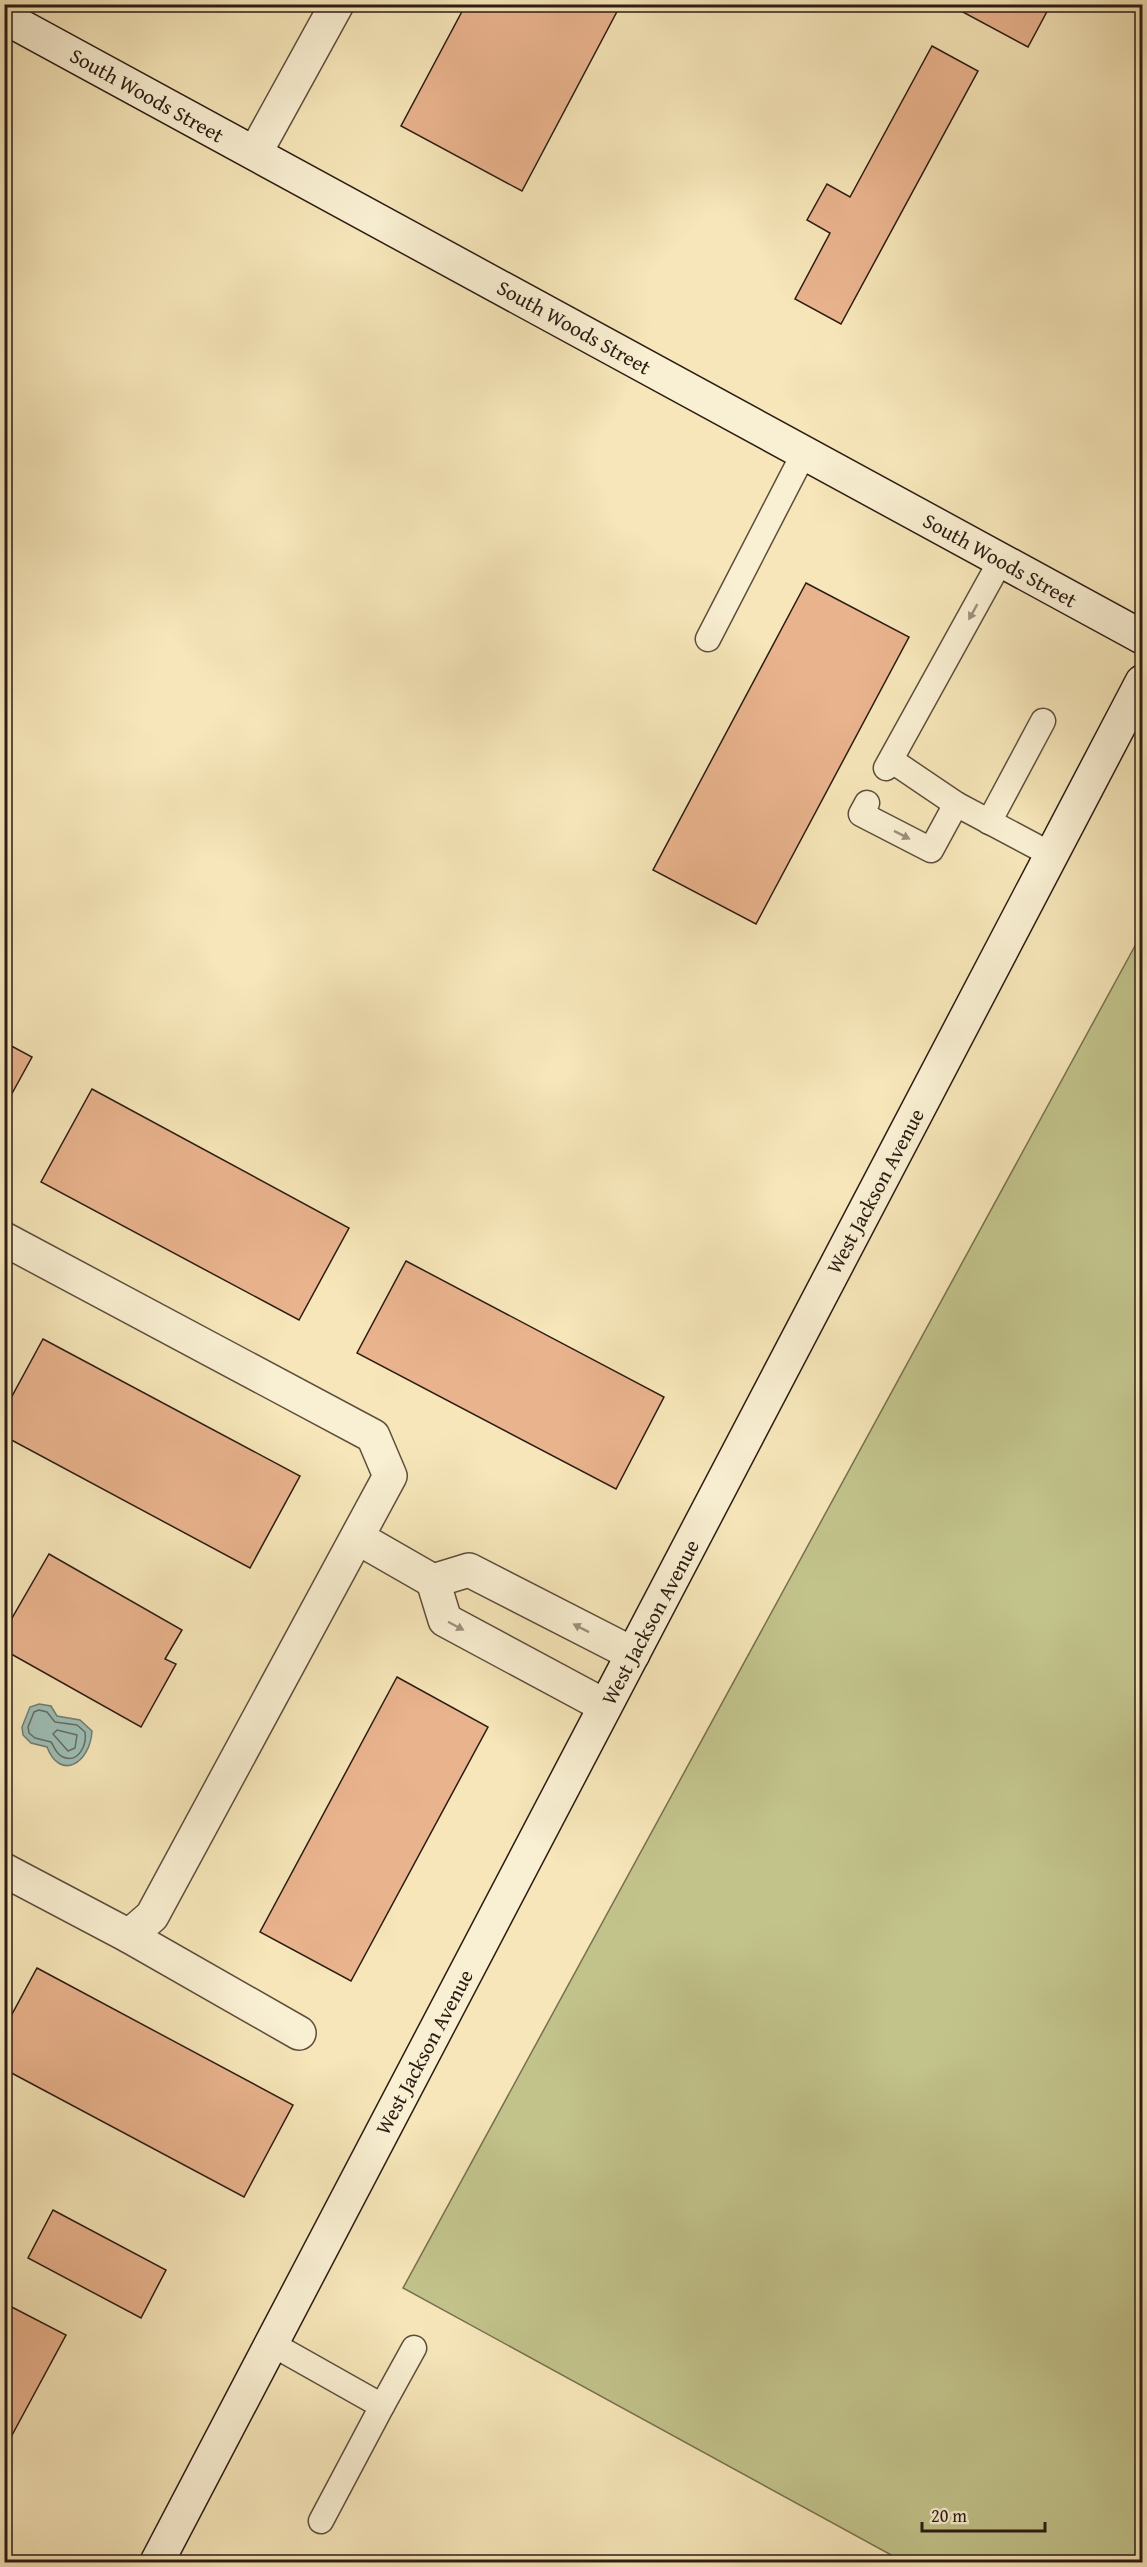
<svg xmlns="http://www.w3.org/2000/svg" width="1147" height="2567" viewBox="0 0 1147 2567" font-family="'Gentium Book Plus',serif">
<rect width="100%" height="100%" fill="#f6e6b9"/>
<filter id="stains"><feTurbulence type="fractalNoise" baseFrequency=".00333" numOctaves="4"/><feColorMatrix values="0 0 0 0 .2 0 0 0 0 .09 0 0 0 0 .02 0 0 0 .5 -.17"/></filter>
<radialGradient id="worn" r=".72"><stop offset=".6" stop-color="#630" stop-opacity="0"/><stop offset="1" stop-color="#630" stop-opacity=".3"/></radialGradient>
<path fill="#c2c38b" stroke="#77704f" stroke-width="1.5" d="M1142 933V2562H904L403 2288Z"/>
<path fill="#9dbeb5" stroke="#707d74" stroke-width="1.5" d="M39 1704 51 1706 57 1716 80 1720 92 1731C90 1764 60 1781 47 1747L31 1743 23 1735 22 1727 30 1707Z"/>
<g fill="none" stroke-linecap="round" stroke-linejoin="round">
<g stroke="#646d64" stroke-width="1.5">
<path d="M39 1710 47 1712 55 1722 77 1725 85 1732C87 1744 79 1764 63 1757 56 1754 55 1748 51 1742L35 1738 29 1733 28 1727 34 1712Z"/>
<path d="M57 1730 77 1735 75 1748 68 1751 53 1734Z"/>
</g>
</g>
<g fill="#e9b38d" stroke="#2c1c13" stroke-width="1.5">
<path d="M466 4H621L522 191 401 126Z"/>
<path d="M962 4H1051L1028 47 959 10Z"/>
<path d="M932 46 978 71 841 324 795 299 830 233 807 220 827 184 850 197Z"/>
<path d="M806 583 909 637 756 924 653 870Z"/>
<path d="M4 1042 32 1057 4 1108Z"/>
<path d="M92 1089 349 1228 299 1320 41 1182Z"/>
<path d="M406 1261 664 1397 616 1489 357 1353Z"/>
<path d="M43 1339 300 1476 250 1568 4 1436V1411Z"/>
<path d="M49 1554 182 1630 165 1659 176 1664 141 1727 4 1650V1632Z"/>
<path d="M397 1677 488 1727 351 1981 260 1932Z"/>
<path d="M37 1968 293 2105 244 2197 4 2069V2029Z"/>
<path d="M53 2210 166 2270 141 2318 28 2258Z"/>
<path d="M4 2303 66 2335 4 2450Z"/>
</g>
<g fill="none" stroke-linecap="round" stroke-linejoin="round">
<g stroke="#5e4e3c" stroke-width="27">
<g id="lane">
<path d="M708 639 804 453"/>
<path d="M891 760 956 804"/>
<path d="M886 768 1001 560"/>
<path d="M867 803 861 814 931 850 956 804 1052 855"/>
<path d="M989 822 1043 721"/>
<path d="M272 2344 382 2406 321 2521"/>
<path d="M382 2406 414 2348"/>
</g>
</g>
<g stroke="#5e4e3c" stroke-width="36">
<g id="street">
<path d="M255 153 337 4"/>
<path d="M4 1239 373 1436 390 1476 152 1916 129 1936 4 1870"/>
<path d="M358 1538 433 1581"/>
<path d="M605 1706 445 1620 433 1581 469 1570 633 1654"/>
<path d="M129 1936 299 2033"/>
</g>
</g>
<g stroke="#2c1c13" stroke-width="36">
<g id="secondary">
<path d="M4 17 1142 637"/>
<path d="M157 2562 1142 682"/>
</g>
</g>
<use href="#lane" stroke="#f9efd2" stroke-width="24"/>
<use href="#street" stroke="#f9efd2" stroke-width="33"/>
<use href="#secondary" stroke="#f9efd2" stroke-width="33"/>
</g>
<defs><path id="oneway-solid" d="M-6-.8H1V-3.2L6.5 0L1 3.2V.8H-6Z" transform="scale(1.5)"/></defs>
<g fill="#9d907c">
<use href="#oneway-solid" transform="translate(973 612) rotate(119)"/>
<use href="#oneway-solid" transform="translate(902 835) rotate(27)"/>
<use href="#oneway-solid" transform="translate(456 1626) rotate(28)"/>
<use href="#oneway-solid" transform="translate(581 1628) rotate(-153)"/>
</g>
<g text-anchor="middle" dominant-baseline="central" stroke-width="4.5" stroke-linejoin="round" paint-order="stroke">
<g font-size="21" fill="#2c1c13" stroke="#f9efd2">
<text transform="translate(147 95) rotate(29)">South Woods Street</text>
<text transform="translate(574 327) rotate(29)">South Woods Street</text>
<text transform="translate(1000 560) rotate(29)">South Woods Street</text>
<text transform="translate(875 1191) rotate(-62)">West Jackson Avenue</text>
<text transform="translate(650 1622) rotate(-62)">West Jackson Avenue</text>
<text transform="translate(424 2052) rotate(-62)">West Jackson Avenue</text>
</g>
</g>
<rect width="1147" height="2567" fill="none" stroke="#f6e6b9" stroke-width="24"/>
<rect x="6" y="6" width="1135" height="2555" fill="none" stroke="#2c1c13" stroke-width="3"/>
<rect x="12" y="12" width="1123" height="2543" fill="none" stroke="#2c1c13" stroke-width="1.5"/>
<path d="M922 2522v9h123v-9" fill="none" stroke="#2c1c13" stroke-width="3"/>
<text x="931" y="2522" font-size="18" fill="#2c1c13" stroke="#f9efd2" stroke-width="4.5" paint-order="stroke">20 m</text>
<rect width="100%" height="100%" filter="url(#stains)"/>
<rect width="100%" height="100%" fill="url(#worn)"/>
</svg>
